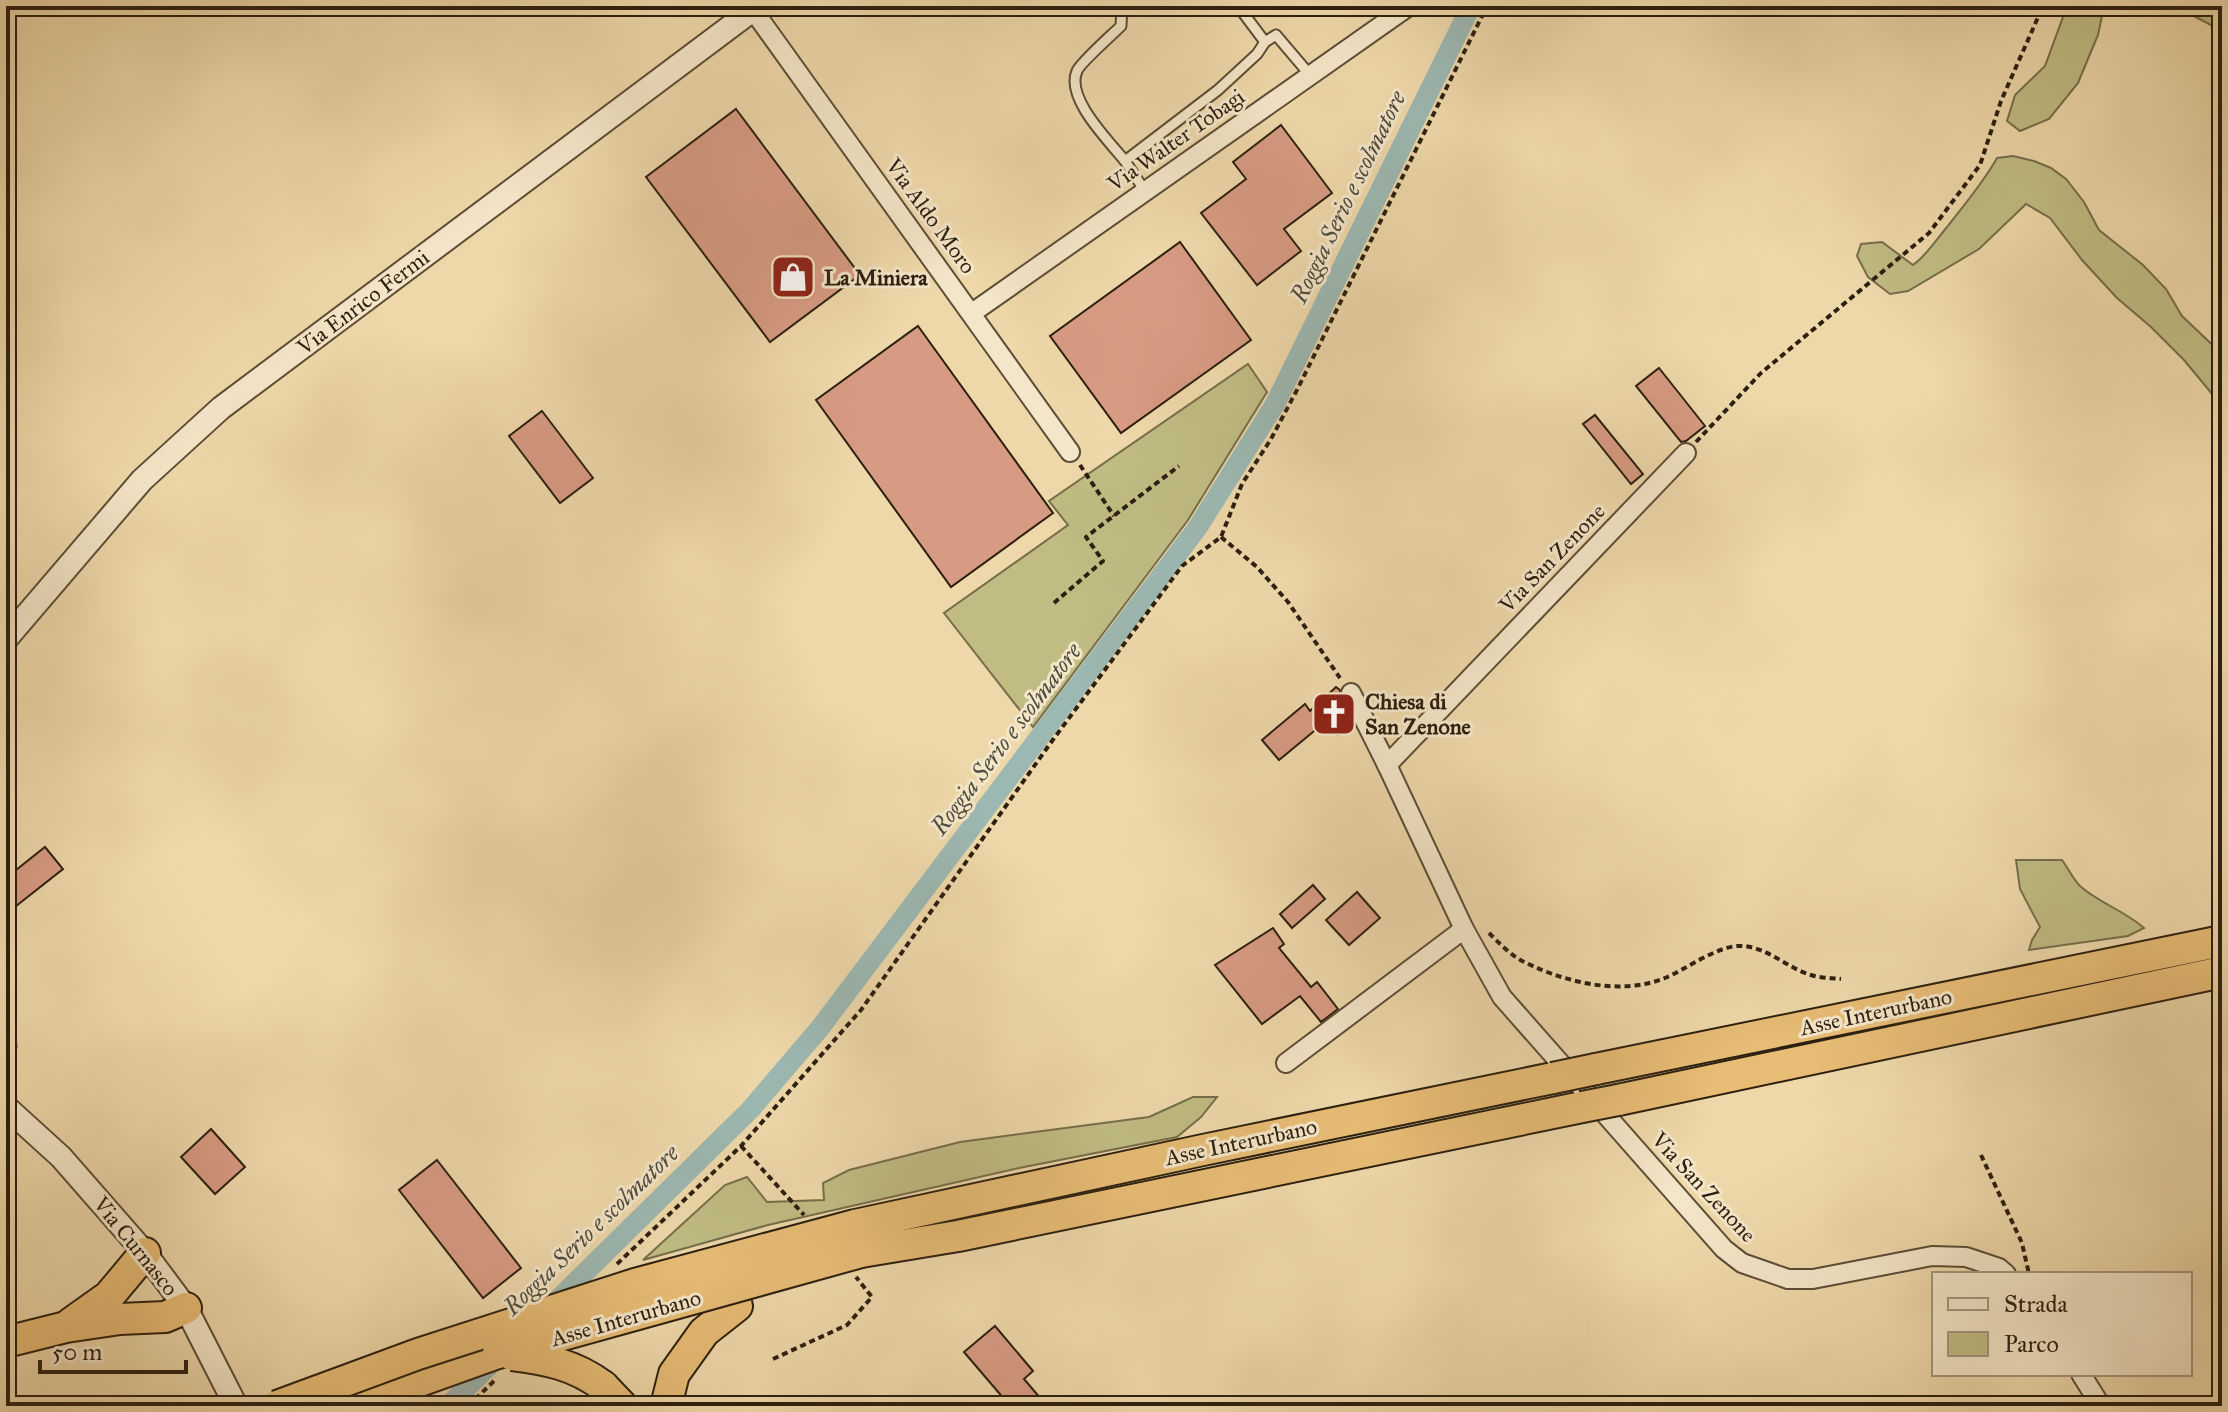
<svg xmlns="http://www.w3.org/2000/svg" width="2228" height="1412" viewBox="0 0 2228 1412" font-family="'IM FELL Great Primer',serif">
<rect width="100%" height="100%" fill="#eed8aa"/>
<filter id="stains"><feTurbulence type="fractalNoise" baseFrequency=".0025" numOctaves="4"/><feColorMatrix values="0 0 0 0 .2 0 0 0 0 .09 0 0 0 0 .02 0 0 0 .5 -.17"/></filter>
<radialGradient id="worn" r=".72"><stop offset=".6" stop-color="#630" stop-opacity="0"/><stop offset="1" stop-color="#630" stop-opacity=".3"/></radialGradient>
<g fill="#c0bc84" stroke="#766e4a" stroke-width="2">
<path d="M2067 6H2104L2098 35 2078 83 2049 119 2020 131 2007 121 2015 95 2045 66Z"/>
<path d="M2175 6H2222V43L2211 25Z"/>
<path d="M2013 156 2034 161 2051 168 2066 179 2084 202 2099 230 2143 265 2166 289 2182 316 2222 354V406L2184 360 2151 327 2117 298 2082 260 2050 218 2026 204 1979 249 1908 291 1890 294 1868 277 1857 256 1861 244 1882 242 1913 265C1927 255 1936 240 1947 227 1965 204 1983 183 1997 158Z"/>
<path d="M1248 364 1267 392 1188 520 1033 727 944 613 1068 525 1049 501Z"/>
<path d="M2016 860H2062C2068 868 2073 879 2080 886 2099 903 2125 911 2144 928L2128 936 2029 950 2032 940 2040 927 2020 889Z"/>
<path d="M1193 1097H1217L1201 1117 1177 1137 1019 1168 768 1225 643 1260 725 1185 747 1177 767 1202 824 1200 823 1183 849 1170 960 1142 1149 1117Z"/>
</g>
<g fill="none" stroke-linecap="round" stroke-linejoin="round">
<path stroke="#6f7b71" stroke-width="6" d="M2208 6 2222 21"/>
<g stroke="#9cb8b2" stroke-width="20">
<path d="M548 1309 750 1110 820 1028 1198 527 1275 404 1471 6"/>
<path d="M448 1406 499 1356"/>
</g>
</g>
<g fill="#d79b83" stroke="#2c1f0f" stroke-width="2">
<path d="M736 109 860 275 770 342 646 177Z"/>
<path d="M1281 125 1332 193 1284 229 1301 251 1257 285 1201 213 1246 179 1233 162Z"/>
<path d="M1180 242 1251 340 1121 433 1050 336Z"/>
<path d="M918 326 1053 513 951 587 816 400Z"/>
<path d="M1659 368 1705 426 1686 441 1681 442 1636 386Z"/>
<path d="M542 411 593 478 560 503 509 436Z"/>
<path d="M1595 415 1643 474 1631 484 1583 424Z"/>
<path d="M1336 687 1340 690 1343 706 1352 722 1338 735 1325 722 1279 760 1262 740 1305 704 1310 711Z"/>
<path d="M45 847 63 869 6 914V878Z"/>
<path d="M1313 885 1325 899 1292 928 1280 914Z"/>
<path d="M1357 892 1380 918 1349 945 1326 920Z"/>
<path d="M1273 928 1284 944 1279 948 1311 987 1317 982 1338 1009 1321 1022 1300 996 1262 1024 1215 965Z"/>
<path d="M211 1129 245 1167 215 1194 181 1157Z"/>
<path d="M437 1160 521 1268 483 1298 399 1190Z"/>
<path d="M995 1326 1033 1371 1024 1379 1047 1406H1010L964 1352Z"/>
</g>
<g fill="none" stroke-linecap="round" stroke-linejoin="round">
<g stroke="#5c4d36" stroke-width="13">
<g id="service">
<path d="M1122 6 1121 26C1113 34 1080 63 1077 71 1065 98 1109 141 1125 161L1218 90 1257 54 1265 42 1276 35 1310 75"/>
<path d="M1238 6 1265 42"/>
<path d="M1125 161 1145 191"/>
<path d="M6 1004 11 1046 6 1064"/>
</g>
</g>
<g stroke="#5c4d36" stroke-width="22">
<g id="minor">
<path d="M753 10 1070 452"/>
<path d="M972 313 1409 6"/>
<path d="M1351 693 1387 765 1464 929 1502 997 1724 1249 1742 1263 1788 1279H1813L1932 1256 1966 1257 1999 1268 2006 1274"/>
<path d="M1387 765 1686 453"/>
<path d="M1286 1063 1464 929"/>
<path d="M2081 1374 2101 1406"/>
</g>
</g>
<g stroke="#5c4d36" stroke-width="26">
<g id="tertiary">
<path d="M6 639 142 480 221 408 758 6"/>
<path d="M6 1107 61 1157 145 1253 186 1308 236 1406"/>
</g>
</g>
<g stroke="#2c1f0f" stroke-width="34">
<g id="trunk">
<path d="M1596 1069 2222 941"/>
<path d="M1618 1100 2222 972"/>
<path d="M855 1225 1203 1150 1553 1078"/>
<path d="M861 1252 958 1236 1582 1107"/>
<path d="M71 1323 109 1296 145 1253"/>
<path d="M6 1342 66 1327 120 1319 165 1317 186 1308"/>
<path d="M603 1386 622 1406"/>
<path d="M350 1406 498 1353"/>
<path d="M666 1406 674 1374 704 1332 737 1306"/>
</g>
</g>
<g stroke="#2c1f0f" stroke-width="4" stroke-dasharray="6 4" stroke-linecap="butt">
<path d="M1696 442 1761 373 1929 233 1980 165 2001 101 2043 6"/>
<path d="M1080 465 1114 516"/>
<path d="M1221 537 1257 567 1288 602 1340 678"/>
<path d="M1054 603 1103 561 1086 537 1179 466"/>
<path d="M1489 933C1498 942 1507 951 1517 958 1558 981 1619 997 1665 978 1687 969 1719 944 1743 946 1769 948 1787 968 1811 975 1820 978 1831 978 1841 979"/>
<path d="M741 1146 804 1215"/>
<path d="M1981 1155 2022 1243 2029 1274"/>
<path d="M617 1264 741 1146 861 1010 1052 741 1182 566 1221 537 1242 484 1271 439 1298 388 1487 6"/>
<path d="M773 1359 847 1325 872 1297 856 1277"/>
<path d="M468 1406 495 1380"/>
</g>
<use href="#service" stroke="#f4e6c8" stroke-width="9"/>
<use href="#minor" stroke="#f4e6c8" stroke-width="18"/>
<use href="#tertiary" stroke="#f4e6c8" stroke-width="22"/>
<use href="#trunk" stroke="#e7bc75" stroke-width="30"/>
<g stroke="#2c1f0f" stroke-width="34" stroke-linecap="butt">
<g id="trunk-bridge">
<path d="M1553 1078 1596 1069"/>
<path d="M1582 1107 1618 1100"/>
<path d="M498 1353 861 1252"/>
<path d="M512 1355C546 1359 575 1365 603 1386"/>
<path d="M277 1406 418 1354 635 1284 855 1225"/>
</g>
</g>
<use href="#trunk-bridge" stroke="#e7bc75" stroke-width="30"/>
</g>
<defs>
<g id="shop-square" transform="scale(2.3)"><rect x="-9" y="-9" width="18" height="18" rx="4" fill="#8f2418" stroke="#f4e6c8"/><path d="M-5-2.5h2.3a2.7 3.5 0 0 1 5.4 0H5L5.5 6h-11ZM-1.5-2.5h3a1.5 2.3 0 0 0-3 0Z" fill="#fff"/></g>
<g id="church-square" transform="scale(2.3)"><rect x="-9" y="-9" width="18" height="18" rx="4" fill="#8f2418" stroke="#f4e6c8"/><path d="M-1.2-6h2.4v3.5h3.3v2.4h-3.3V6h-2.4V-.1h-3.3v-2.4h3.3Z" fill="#fff"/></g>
</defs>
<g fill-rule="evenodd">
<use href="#shop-square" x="793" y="277"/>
<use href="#church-square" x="1334" y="714"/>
</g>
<g text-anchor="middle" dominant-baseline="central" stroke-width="6" stroke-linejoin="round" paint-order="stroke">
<g font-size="22" fill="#2c1f0f" stroke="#f4e6c8">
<text transform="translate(1176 140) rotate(-35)">Via Walter Tobagi</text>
<text transform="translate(931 216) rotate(54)">Via Aldo Moro</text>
<text transform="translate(363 302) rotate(-37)">Via Enrico Fermi</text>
<text transform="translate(1552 558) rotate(-46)">Via San Zenone</text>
<text transform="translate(1876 1012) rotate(-12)">Asse Interurbano</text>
<text transform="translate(1241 1142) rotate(-12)">Asse Interurbano</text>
<text transform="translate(1704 1187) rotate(47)">Via San Zenone</text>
<text transform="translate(136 1246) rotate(51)">Via Curnasco</text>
<text transform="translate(626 1318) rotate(-16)">Asse Interurbano</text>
</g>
<g font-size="22" font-weight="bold" fill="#2c1f0f" stroke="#f4e6c8" text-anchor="start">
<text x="824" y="277">La Miniera</text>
<text x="1365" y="701">Chiesa di<tspan x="1365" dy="25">San Zenone</tspan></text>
</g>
<g font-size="24" font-style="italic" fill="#4e4d40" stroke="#f4e6c8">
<text transform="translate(1348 197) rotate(-64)">Roggia Serio e scolmatore</text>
<text transform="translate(1006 739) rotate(-53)">Roggia Serio e scolmatore</text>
<text transform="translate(591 1230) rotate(-44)">Roggia Serio e scolmatore</text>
</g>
</g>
<rect width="2228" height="1412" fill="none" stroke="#eed8aa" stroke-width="32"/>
<rect x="8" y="8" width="2212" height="1396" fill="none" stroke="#2c1f0f" stroke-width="4"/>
<rect x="16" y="16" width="2196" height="1380" fill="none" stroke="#2c1f0f" stroke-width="2"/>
<rect x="1932" y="1272" width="260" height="104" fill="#f4e6c8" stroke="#a4967e" stroke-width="2"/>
<rect x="1948" y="1298" width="40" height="12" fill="#f4e6c8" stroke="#a4967e" stroke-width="2"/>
<text x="2004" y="1312" font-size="24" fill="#2c1f0f">Strada</text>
<rect x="1948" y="1332" width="40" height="24" fill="#c0bc84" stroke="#a4967e" stroke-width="2"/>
<text x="2004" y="1352" font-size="24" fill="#2c1f0f">Parco</text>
<path d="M40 1360v12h146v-12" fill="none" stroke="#2c1f0f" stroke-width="4"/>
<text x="52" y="1360" font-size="24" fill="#2c1f0f" stroke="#f4e6c8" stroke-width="6" paint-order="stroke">50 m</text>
<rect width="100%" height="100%" filter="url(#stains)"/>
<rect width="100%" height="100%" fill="url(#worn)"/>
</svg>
